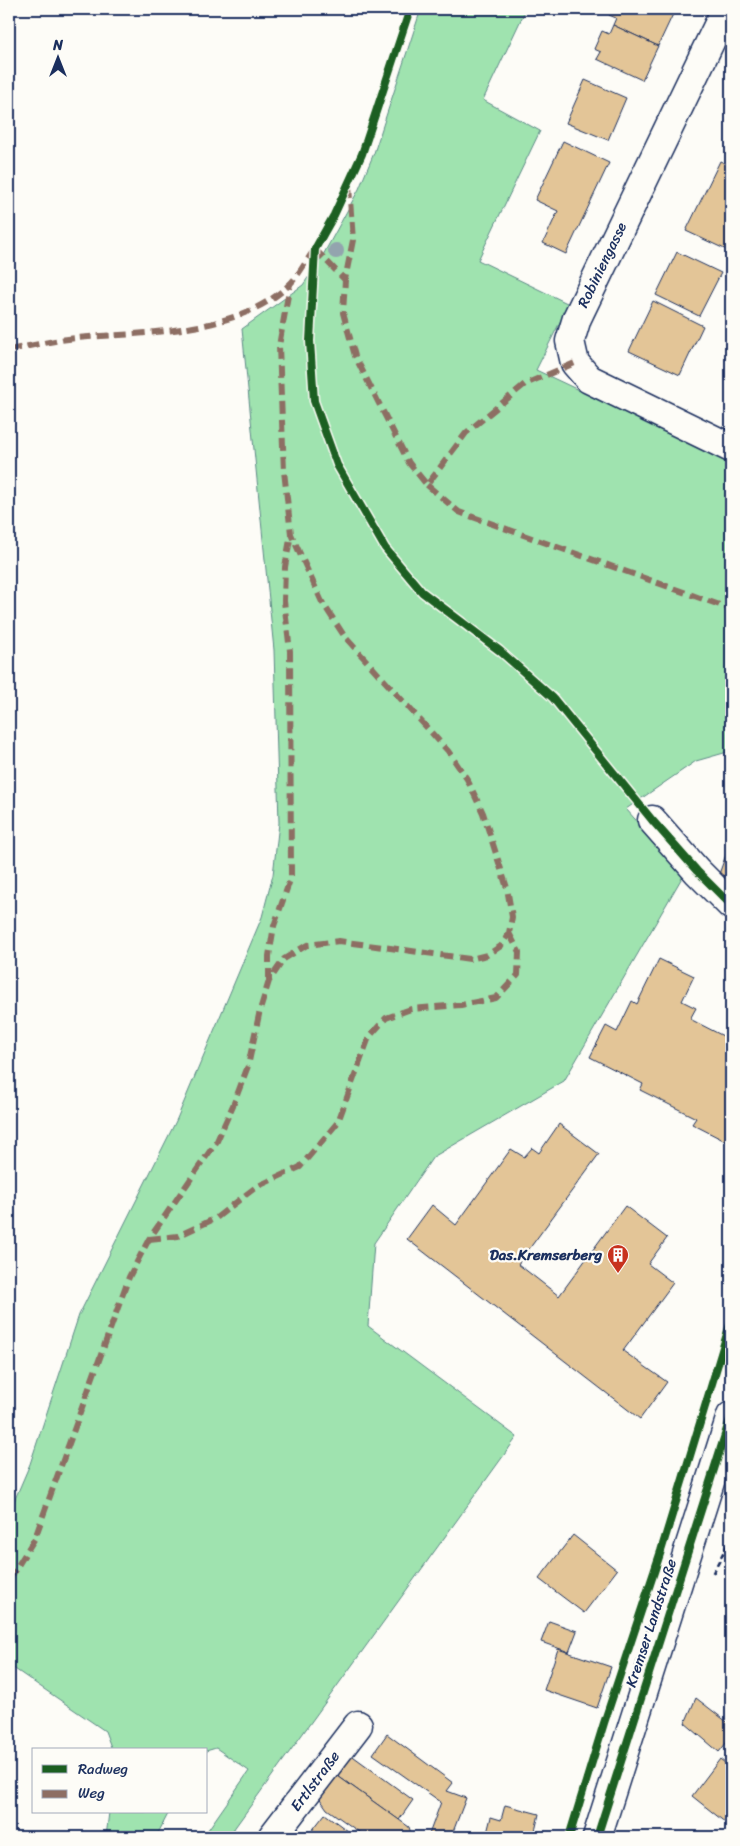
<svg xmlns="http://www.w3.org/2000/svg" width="740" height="1846" viewBox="0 0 740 1846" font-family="Sriracha,sans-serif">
<rect width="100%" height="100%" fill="#fdfcf7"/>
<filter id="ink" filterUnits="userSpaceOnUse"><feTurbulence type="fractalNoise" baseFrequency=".02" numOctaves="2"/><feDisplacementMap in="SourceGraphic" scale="10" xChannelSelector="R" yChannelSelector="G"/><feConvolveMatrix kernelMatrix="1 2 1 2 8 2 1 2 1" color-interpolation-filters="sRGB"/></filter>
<g filter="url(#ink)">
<g fill="#9fe3af" stroke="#5d8986">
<path d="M421 9H526L483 100 540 131 478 260 569 304 536 370 731 462V751L696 761 626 809 684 874 564 1081 433 1157 374 1243 368 1326 517 1437 228 1837H203L249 1771 216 1748 206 1751 112 1750 105 1731 9 1665V1513L30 1464 79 1315 176 1121 262 917 273 875 279 823 274 650 242 329 303 285 322 257 359 189 374 153Z"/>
<path d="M109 1812H169L156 1837H106Z"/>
</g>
<g fill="#e3c597" stroke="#1b2f5e">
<path d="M611 9H666L674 12 658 46 613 25 616 18 609 15Z"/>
<path d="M613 25 658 46 642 80 597 59 601 52 594 49 602 31 609 34Z"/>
<path d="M585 80 626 98 608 140 566 123Z"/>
<path d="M563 141 609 163 566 254 543 243 558 211 535 200Z"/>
<path d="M720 161 731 166V252L686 231Z"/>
<path d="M677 252 721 273 699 316 656 295Z"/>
<path d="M653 301 703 326 680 375 629 351Z"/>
<path d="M731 841V878L719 874Z"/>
<path d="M659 959 694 976 682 1001 696 1008 690 1019 731 1040V1049L728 1055 731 1056V1144L692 1124 696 1118 640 1090 643 1084 590 1057 606 1026 617 1032 632 1001 637 1004Z"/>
<path d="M559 1124 599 1154 518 1264 559 1296 625 1206 667 1238 648 1264 673 1283 623 1351 667 1382 640 1419 407 1239 432 1205 456 1225 511 1149 524 1157 532 1148 539 1153Z"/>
<path d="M573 1535 617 1570 584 1613 539 1579Z"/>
<path d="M549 1621 577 1631 569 1652 541 1642Z"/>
<path d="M558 1649 611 1667 597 1708 544 1690Z"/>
<path d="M696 1698 731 1725V1737L719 1752 685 1723Z"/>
<path d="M387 1734 453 1783 447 1791 466 1798 451 1837H428L441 1802 373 1754Z"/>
<path d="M350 1754 413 1800 399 1820 335 1774Z"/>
<path d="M720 1759 731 1768V1827L692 1796Z"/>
<path d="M335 1774 409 1827 412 1837H366L327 1809 318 1796Z"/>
<path d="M505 1805 539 1814 535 1831 545 1834 544 1837H486L491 1817 501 1820Z"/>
<path d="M325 1814 356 1837H307Z"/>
</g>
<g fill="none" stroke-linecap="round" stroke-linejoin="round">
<g stroke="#1b2f5e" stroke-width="31">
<g id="street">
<path d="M726 9 577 318 570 341 575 363 589 379 731 448"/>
<path d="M652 820 697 871 731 905"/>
<path d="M272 1837 358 1725"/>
</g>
</g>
<g stroke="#1b2f5e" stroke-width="31">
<path id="secondary" d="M597 1837 731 1416"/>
</g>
<path stroke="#1b2f5e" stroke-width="3" stroke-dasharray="5 4" stroke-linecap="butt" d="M713 1573 731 1538"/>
<use href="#street" stroke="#fdfcf7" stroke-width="28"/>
<use href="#secondary" stroke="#fdfcf7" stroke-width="28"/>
<g stroke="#8d6e63" stroke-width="6" stroke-dasharray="12 6" stroke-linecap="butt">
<path d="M349 186 353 240 345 280 343 313 355 356 409 463 427 485 466 433 525 384 575 363"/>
<path d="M315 249 345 280"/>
<path d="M9 350C31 346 54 340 76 338 144 332 238 335 290 284 299 275 306 261 314 250"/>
<path d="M427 485 459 512 731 609"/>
<path d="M269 981V956L274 926 291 877 290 651 284 601 285 567 291 534"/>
<path d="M149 1239 178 1236 216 1218 256 1187 300 1167 338 1122 369 1037 386 1018 411 1009 461 1005 496 998 518 975 519 952 509 933"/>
<path d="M9 1580 35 1538 129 1277 149 1239 217 1141 234 1103 248 1066 260 1010 269 981 284 959 307 945 339 941 470 959 487 955 501 946 509 933 512 917 507 888 483 813 467 779 448 751 345 637 322 602 291 534 284 471 279 346 290 284"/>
</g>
<g stroke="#fdfcf7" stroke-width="11">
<g id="cycleway">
<path d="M410 9 362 154 334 215 315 249 310 341 314 401 337 465 385 548 422 592 500 651 553 698 652 820 697 871 731 905"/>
<path d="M569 1837 604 1723 661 1551 731 1321"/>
<path d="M597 1837 731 1416"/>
</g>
</g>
<use href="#cycleway" stroke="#1b5e20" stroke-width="8"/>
</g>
<circle fill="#93a4ae" cx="336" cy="251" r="8"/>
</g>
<defs>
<g id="building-pin" transform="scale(1.125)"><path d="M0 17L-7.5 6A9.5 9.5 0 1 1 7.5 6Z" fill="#c8321e" stroke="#fdfcf7"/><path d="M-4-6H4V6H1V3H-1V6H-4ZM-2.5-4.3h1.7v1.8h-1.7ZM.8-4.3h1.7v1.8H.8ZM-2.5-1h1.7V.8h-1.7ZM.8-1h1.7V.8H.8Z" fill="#fff"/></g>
</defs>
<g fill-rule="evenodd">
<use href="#building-pin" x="618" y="1255"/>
</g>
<g text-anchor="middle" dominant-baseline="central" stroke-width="4.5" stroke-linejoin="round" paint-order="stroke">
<g font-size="15" fill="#1b2f5e" stroke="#fdfcf7">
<text transform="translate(602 265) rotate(-64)">Robiniengasse</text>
<text transform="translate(651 1623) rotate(-72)">Kremser Landstraße</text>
<text transform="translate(315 1781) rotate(-53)">Ertlstraße</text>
</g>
<g font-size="15" font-weight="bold" fill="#1b2f5e" stroke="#fdfcf7" text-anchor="end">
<text x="602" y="1255">Das.Kremserberg</text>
</g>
</g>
<rect width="740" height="1846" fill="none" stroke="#fdfcf7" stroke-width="30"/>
<rect x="15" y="15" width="710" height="1816" fill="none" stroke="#1b2f5e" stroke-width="2" filter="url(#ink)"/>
<rect x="32" y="1748" width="175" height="65" fill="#fdfcf7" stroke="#a3aaba"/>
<rect x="42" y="1765" width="25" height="8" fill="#1b5e20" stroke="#a3aaba"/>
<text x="78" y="1774" font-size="15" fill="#1b2f5e">Radweg</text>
<rect x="42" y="1790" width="25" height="8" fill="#8d6e63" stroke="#a3aaba"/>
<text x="78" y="1798" font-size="15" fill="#1b2f5e">Weg</text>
<g transform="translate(58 58)" stroke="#fdfcf7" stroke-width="4" paint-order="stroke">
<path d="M0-4L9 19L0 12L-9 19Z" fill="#1b2f5e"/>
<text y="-8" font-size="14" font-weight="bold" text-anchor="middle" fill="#1b2f5e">N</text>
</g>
</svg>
